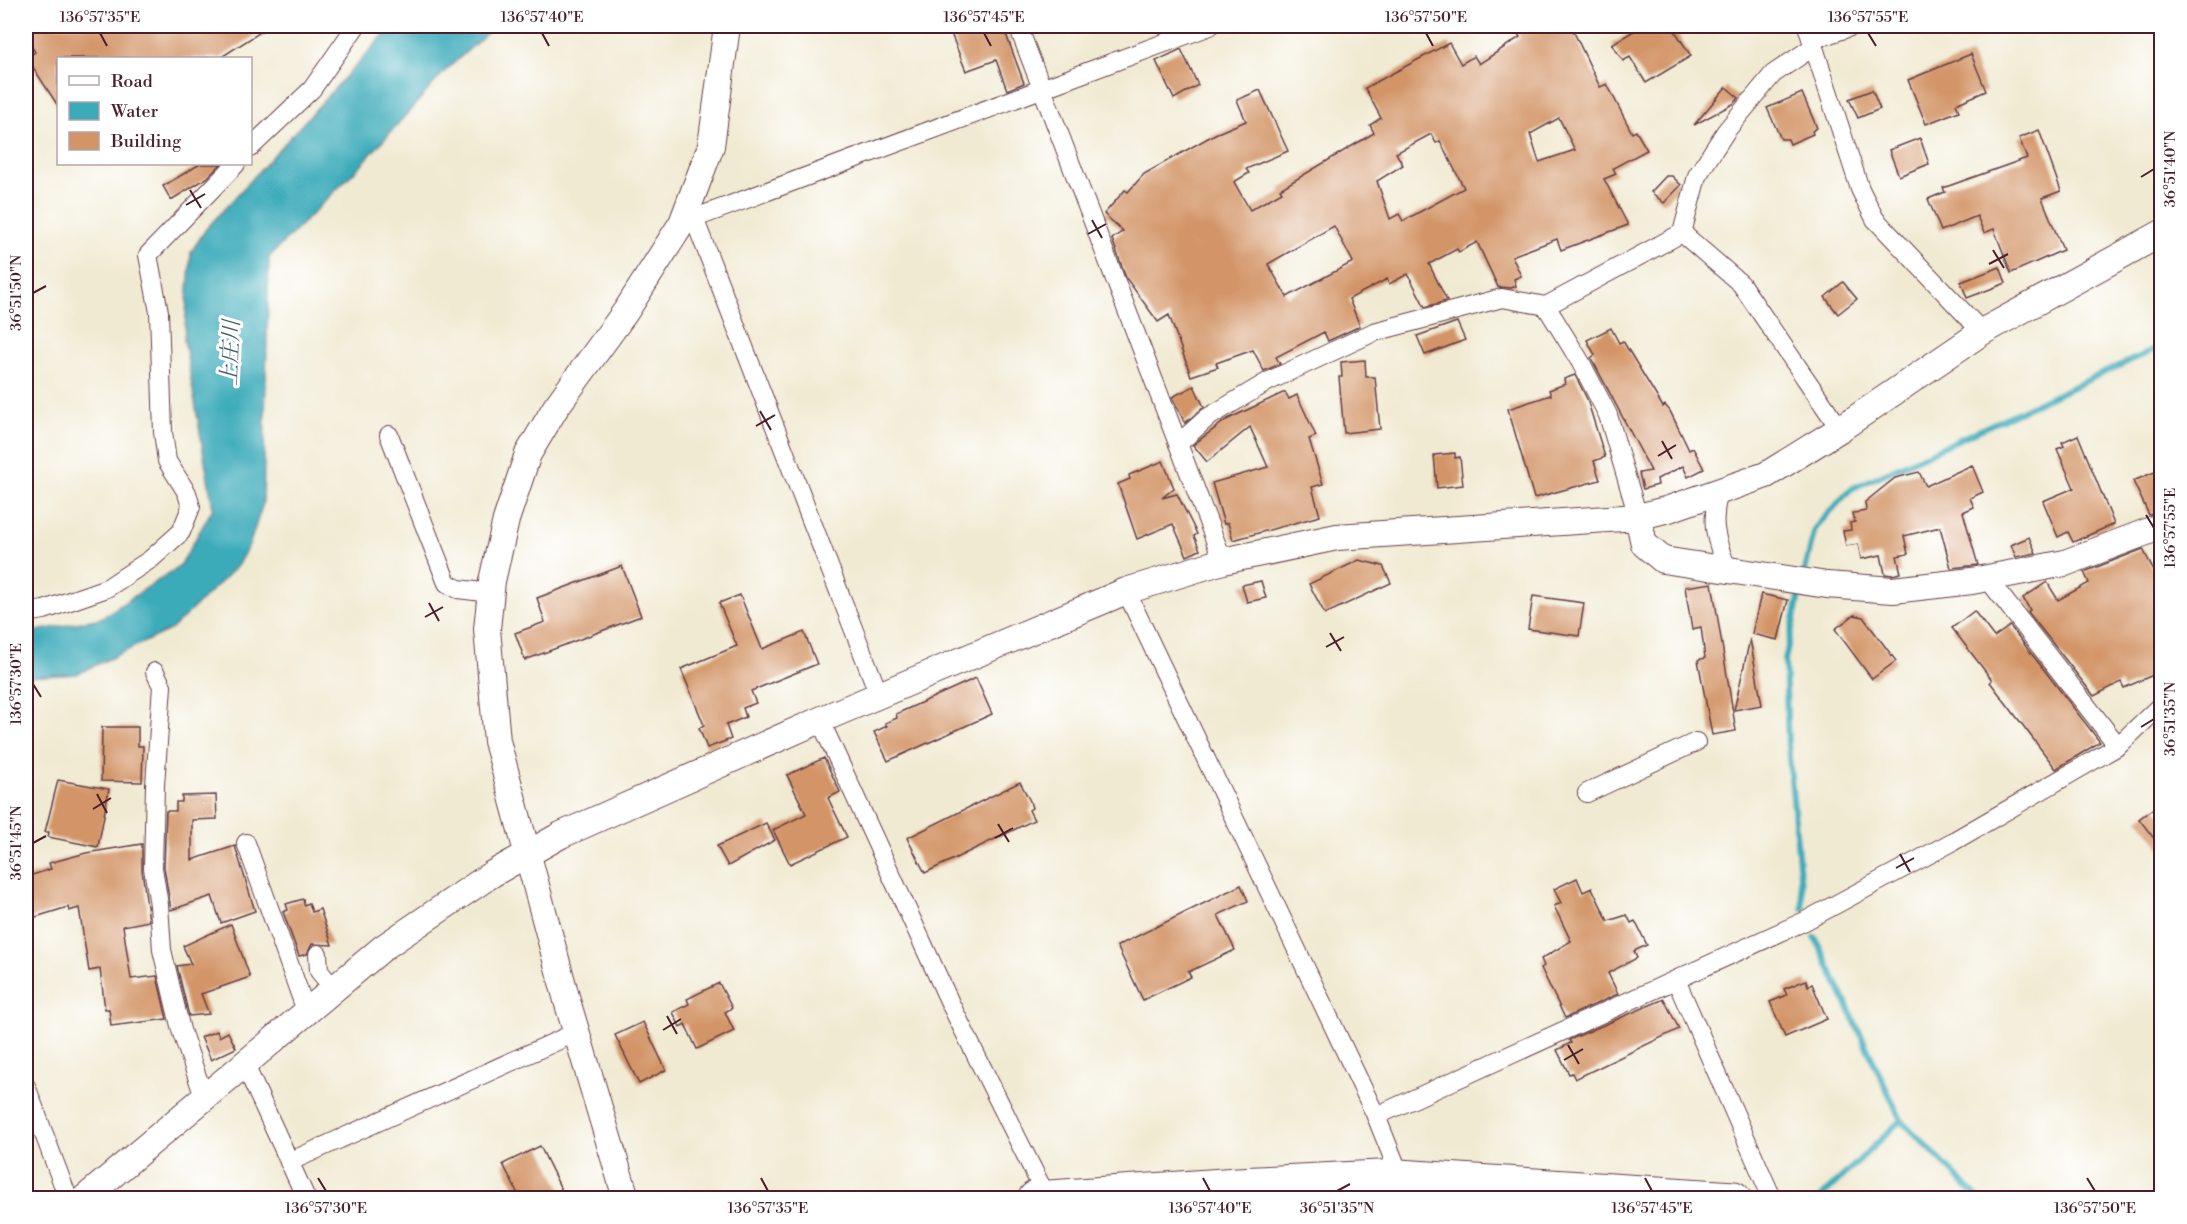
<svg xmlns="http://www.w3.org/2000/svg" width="2187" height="1224" viewBox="0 0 2187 1224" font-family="'Libre Bodoni','Noto Serif JP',serif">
<rect width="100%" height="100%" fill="#fff"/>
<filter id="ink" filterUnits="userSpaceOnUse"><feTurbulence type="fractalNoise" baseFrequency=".0167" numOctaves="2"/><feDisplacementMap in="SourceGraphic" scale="12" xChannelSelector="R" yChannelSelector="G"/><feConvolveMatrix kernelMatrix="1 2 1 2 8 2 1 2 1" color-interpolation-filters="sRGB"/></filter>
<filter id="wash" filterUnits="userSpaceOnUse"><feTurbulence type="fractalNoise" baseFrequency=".008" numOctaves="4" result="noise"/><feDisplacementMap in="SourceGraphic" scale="24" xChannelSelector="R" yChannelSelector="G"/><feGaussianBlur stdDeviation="1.35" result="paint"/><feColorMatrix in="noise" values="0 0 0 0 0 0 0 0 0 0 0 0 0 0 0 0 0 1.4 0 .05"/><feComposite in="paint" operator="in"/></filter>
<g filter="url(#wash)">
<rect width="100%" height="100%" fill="#f1ead3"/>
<path fill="#3baab9" stroke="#426472" stroke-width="1.5" d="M392 26H495L445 71 363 163 269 257 263 503 250 543 237 566 172 629 77 674 26 677V633L101 618 180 566 213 508 184 339 191 252 206 229Z"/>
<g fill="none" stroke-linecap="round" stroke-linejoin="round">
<g stroke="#3baab9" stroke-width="6">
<path d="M1804 575 1815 528 1851 489 2162 346"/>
<path d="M1801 588 1785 660 1788 745 1803 908"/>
<path d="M1815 937 1901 1120 1978 1198"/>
<path d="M1820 1198 1901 1120"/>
</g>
</g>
<g id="blocks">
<g fill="#d39568" fill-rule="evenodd">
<path d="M26 26H270L220 58H58V106L27 58 35 52 26 37Z"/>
<path d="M948 26H1003L1024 83 1007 90 996 60 966 71Z"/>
<path d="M1513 26H1571L1600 87 1607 84 1632 133 1636 131 1647 150 1613 168 1616 174 1604 179 1628 225 1561 250 1557 239 1512 256 1521 276 1514 279 1516 286 1511 288 1498 287 1477 242 1459 252 1457 249 1429 264 1447 301 1425 307 1408 274 1389 284 1387 279 1349 299 1360 326 1328 341 1324 332 1276 357 1280 364 1264 371 1253 350 1216 363 1218 367 1191 376 1169 315 1158 322 1126 278 1112 239 1123 231 1104 214 1125 190 1128 192 1144 174 1215 134 1246 121 1237 100 1260 90 1288 151 1246 169 1249 173 1234 182 1250 210 1282 192 1280 189 1374 133 1370 125 1381 118 1365 88 1449 43 1461 64 1474 56 1479 64 1520 37ZM1559 118 1575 150 1539 162 1530 134ZM1431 134 1436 143 1440 141 1464 188 1403 221 1399 214 1390 219 1377 181 1403 165 1396 153ZM1334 226 1353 262 1287 297 1268 264Z"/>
<path d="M1642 26H1672L1691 56 1646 83 1630 57 1623 61 1612 44Z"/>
<path d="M1181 49 1198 85 1174 99 1156 61Z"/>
<path d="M1971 54 1986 91 1956 104 1959 111 1926 124 1908 80Z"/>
<path d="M1726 87 1739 98 1733 104 1694 125Z"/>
<path d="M1872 90 1880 109 1858 118 1849 99Z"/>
<path d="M1802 93 1817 128 1812 131 1813 134 1790 144 1788 139H1781L1767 108Z"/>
<path d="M2039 130 2061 191 2042 198 2063 250 2011 273 1994 229 1984 233 1977 216 1941 231 1928 199 1945 192 1943 188 2027 158 2019 138Z"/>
<path d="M1920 138 1929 164 1899 176 1889 150Z"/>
<path d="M200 164H221L207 178 171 200 163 186Z"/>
<path d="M1666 176H1672L1681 185 1664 203 1651 192Z"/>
<path d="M2000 267 2006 283 1967 298 1961 282Z"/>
<path d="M1843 282 1857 299 1838 314 1825 297Z"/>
<path d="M1457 322 1465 340 1425 355 1417 336Z"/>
<path d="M1611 328 1619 343 1623 341 1663 407 1665 405 1670 411 1689 450 1693 448 1704 469 1688 477 1683 466 1657 479 1658 485 1643 489 1639 473 1651 471 1596 367 1591 358 1595 355 1587 340Z"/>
<path d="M1365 360 1366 377H1375L1380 429 1344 433 1339 377H1342L1341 362Z"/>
<path d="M1575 375 1587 399 1605 457 1594 461 1600 480 1534 498 1508 409 1551 395 1549 390 1565 384 1564 379Z"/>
<path d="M1194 386 1204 407 1185 423 1172 397Z"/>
<path d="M1285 392 1289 399 1297 395 1316 436 1309 439 1323 484 1312 487 1320 516 1233 540 1228 523 1224 524 1212 483 1268 467 1250 427 1207 462 1193 445 1226 420Z"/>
<path d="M2078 435 2114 524 2073 542 2068 532 2058 537 2043 501 2074 488 2057 449 2064 446 2062 442Z"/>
<path d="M1455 453V458L1460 457 1463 485 1437 488 1434 455Z"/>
<path d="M1163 461 1174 488 1162 498 1177 494 1197 534 1194 536 1200 550 1187 556 1173 524 1137 539 1118 484 1130 479 1129 475Z"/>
<path d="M1972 465 1983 492 1970 498 1974 507 1963 512 1978 565 1951 568 1940 527 1904 536 1908 554 1897 556 1901 573 1892 575 1885 574 1881 555 1861 559 1858 544 1846 546 1843 531 1851 530 1850 523 1855 522 1853 513 1866 511 1865 502 1895 478 1919 472 1926 486Z"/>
<path d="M2162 469V511L2149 515 2133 481Z"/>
<path d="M2029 537 2036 553 2016 557 2011 545Z"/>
<path d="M2143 549 2162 588V671L2124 688 2121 682 2094 696 2028 612 2030 610 2023 598 2047 582 2058 600 2089 583 2084 572Z"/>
<path d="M1359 560 1383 566 1391 583 1325 614 1309 584Z"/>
<path d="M622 566 641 616 525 660 515 633 545 622 537 598Z"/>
<path d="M1261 581 1266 598 1247 602 1242 585Z"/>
<path d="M1712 583 1736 731 1712 735 1698 660 1705 658 1701 627 1692 629 1685 587Z"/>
<path d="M1761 594 1788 600 1778 640 1752 634Z"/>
<path d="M740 595 762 649 804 632 817 664 751 691 756 703 743 708 746 717 726 725 731 739 707 748 699 728 704 725 681 669 737 646 719 603Z"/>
<path d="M1533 596 1584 603 1579 636 1528 629Z"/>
<path d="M1974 611 1994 637 2010 626 2100 742 2056 769 1990 682 1992 680 1952 628Z"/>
<path d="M1854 615 1863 617 1896 661 1872 679 1835 629Z"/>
<path d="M1750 639 1762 705 1734 710Z"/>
<path d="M976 678 992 714 888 761 874 732 887 726 885 723 897 718 896 714Z"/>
<path d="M102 727H138V746H143L142 782 101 781Z"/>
<path d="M824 758 840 792 828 798 847 837 790 864 773 830 806 814 787 775Z"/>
<path d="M58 780 109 789 98 847 48 837 49 832H45Z"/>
<path d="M1020 782 1030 801 1032 808 1029 810 1034 820 925 873 907 838Z"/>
<path d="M216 795 217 819 192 820V860L235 846 255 911 221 923 212 896 171 910 164 867 166 811H176V802H182V796Z"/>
<path d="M2155 807 2162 815V849L2139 819Z"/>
<path d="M766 823 775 840 728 866 717 846Z"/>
<path d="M142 844V870L149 921 123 926 131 979 157 976 167 1019 111 1026 109 1009H105L100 969 89 971 79 908 69 911 68 907 26 920V877L51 869 49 863 86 853Z"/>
<path d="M1577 878 1583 892 1592 888 1608 921 1627 915 1631 923 1635 921 1647 945 1634 951 1637 958 1608 973 1618 994 1565 1018 1541 968 1544 966 1541 959 1571 941 1554 906 1561 903 1554 889Z"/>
<path d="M1241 885 1248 901 1218 915 1235 950 1188 972 1191 977 1143 1000 1117 946Z"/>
<path d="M303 899 304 905 309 903 312 912 320 909 332 945 312 944 307 954 299 956 283 912 288 910 286 904Z"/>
<path d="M231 924 250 977 201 994 209 1014 189 1016 177 966 191 964 183 946Z"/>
<path d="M1806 980 1808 986 1812 984 1827 1019 1785 1037 1770 1002 1787 995 1784 989Z"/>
<path d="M719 983 732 1008 725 1012 734 1031 697 1049 685 1024 680 1027 673 1012 689 1004 687 999Z"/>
<path d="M1664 999 1679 1029 1575 1079 1572 1073 1569 1074 1557 1050 1571 1043 1569 1040Z"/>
<path d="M643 1022 666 1070 639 1084 615 1035Z"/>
<path d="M217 1031 219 1037 228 1032 236 1048 211 1060 201 1037Z"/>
<path d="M540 1146 562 1191 546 1198H520L503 1164Z"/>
</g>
</g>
</g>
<g filter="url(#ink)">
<use href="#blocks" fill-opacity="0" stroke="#633d44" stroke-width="1.5"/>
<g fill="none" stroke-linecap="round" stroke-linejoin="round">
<g stroke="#633d44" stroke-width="20">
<g id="street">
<path d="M1018 26 1223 561"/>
<path d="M1807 26 1860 189 1875 219 1982 332"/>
<path d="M1812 40 1853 26"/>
<path d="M250 148 312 89 356 26"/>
<path d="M694 218 879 695"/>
<path d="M682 223 1210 26"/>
<path d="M1682 233 1741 284 1840 429"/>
<path d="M1546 306 1580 361 1608 415 1638 517"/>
<path d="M389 435 447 583 458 589 491 593"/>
<path d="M1178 444 1207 418 1269 381 1374 332 1502 298 1546 306 1682 233 1697 176 1726 131 1773 74 1813 47"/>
<path d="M1720 491C1709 520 1716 542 1728 570"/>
<path d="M1987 578 2118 746"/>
<path d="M1126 591 1376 1116 1409 1198"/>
<path d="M26 613 44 610 107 588 151 559 181 532 191 507 187 493 167 461 163 432 159 312 148 255 236 164"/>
<path d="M155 672 162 686 155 785 153 868 159 905 162 950 181 1030 204 1097"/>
<path d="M820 720 951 1005 1047 1198"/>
<path d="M1587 793 1696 742"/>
<path d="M246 843 306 1011"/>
<path d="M318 954 319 971 333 988"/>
<path d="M1676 980 1772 1198"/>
<path d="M244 1063 306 1198"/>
<path d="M26 1086 68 1198"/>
<path d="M1376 1116 1805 921 1952 842 2118 746 2162 704"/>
<path d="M289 1162 577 1032"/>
</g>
</g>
<g stroke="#633d44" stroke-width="28">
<g id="secondary">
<path d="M1638 517 1644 544 1663 560 1827 585 1893 590 1972 581 2065 563 2162 526"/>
<path d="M85 1198 384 947 492 874 561 835 820 720 1126 591 1223 561 1337 537 1638 517 1669 509 1766 475 1840 429 1982 332 2162 233"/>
<path d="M626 1198 568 1004 497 741 487 629 492 581 506 520 528 454 556 407 626 311 682 223 711 146 727 26"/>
</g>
</g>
<g stroke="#633d44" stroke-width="35">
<path id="highway" d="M1035 1198 1238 1184 1399 1176 1734 1198"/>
</g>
<use href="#street" stroke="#fff" stroke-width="18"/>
<use href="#secondary" stroke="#fff" stroke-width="26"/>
<use href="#highway" stroke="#fff" stroke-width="33"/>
</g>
</g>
<path fill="none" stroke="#4a1f2b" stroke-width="2" d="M100 33 107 46M542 33 549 46M984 33 991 46M1426 33 1433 46M1868 33 1876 46M2141 177 2154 169M190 190 201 208M186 205 205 194M1092 220 1102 238M1088 234 1106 224M1993 250 2004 268M1989 264 2008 254M33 293 46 286M760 411 771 430M756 426 775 415M1662 441 1672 459M1658 456 1676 445M2146 515 2154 528M429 603 439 621M425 617 443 607M1330 633 1341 651M1326 647 1344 637M33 684 41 697M2141 727 2154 719M97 794 107 813M93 809 111 798M998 824 1009 842M995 838 1013 828M33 843 46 836M1900 854 1910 872M1896 868 1914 858M667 1016 677 1034M663 1030 681 1019M1568 1045 1579 1064M1564 1060 1583 1049M318 1178 326 1191M761 1178 768 1191M1203 1178 1210 1191M1645 1178 1652 1191M2087 1178 2095 1191M1337 1191 1350 1184"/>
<g text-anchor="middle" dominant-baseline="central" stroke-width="6" stroke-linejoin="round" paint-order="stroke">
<g font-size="22" font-style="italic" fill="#435e6b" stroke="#fff">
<text transform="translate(231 353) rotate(-88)">上庄川</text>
</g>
</g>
<rect width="2187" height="1224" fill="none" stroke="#fff" stroke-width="66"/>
<rect x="57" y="57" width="195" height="108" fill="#ffffff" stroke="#b7a5aa" stroke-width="1.5"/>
<rect x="69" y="76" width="30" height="9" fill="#ffffff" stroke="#b7a5aa" stroke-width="1.5"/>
<text x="111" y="87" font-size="18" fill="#4a1f2b">Road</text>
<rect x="69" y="102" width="30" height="18" fill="#3baab9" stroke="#b7a5aa" stroke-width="1.5"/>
<text x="111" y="117" font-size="18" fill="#4a1f2b">Water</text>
<rect x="69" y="132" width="30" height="18" fill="#d39568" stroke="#b7a5aa" stroke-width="1.5"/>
<text x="111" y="147" font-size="18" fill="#4a1f2b">Building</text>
<rect x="33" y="33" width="2121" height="1158" fill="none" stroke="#4a1f2b" stroke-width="2"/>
<g font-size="15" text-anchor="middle" fill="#4a1f2b">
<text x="100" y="22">136°57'35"E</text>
<text x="542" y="22">136°57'40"E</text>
<text x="984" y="22">136°57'45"E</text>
<text x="1426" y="22">136°57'50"E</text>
<text x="1868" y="22">136°57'55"E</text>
<text transform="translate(2170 169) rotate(-90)" y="5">36°51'40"N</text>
<text transform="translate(16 293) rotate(-90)" y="5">36°51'50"N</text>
<text transform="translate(2170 528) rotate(-90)" y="5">136°57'55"E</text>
<text transform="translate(16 684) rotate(-90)" y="5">136°57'30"E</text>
<text transform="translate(2170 719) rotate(-90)" y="5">36°51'35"N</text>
<text transform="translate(16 843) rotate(-90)" y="5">36°51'45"N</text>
<text x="326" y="1213">136°57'30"E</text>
<text x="768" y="1213">136°57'35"E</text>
<text x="1210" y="1213">136°57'40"E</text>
<text x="1337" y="1213">36°51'35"N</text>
<text x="1652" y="1213">136°57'45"E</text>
<text x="2095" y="1213">136°57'50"E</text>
</g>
</svg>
